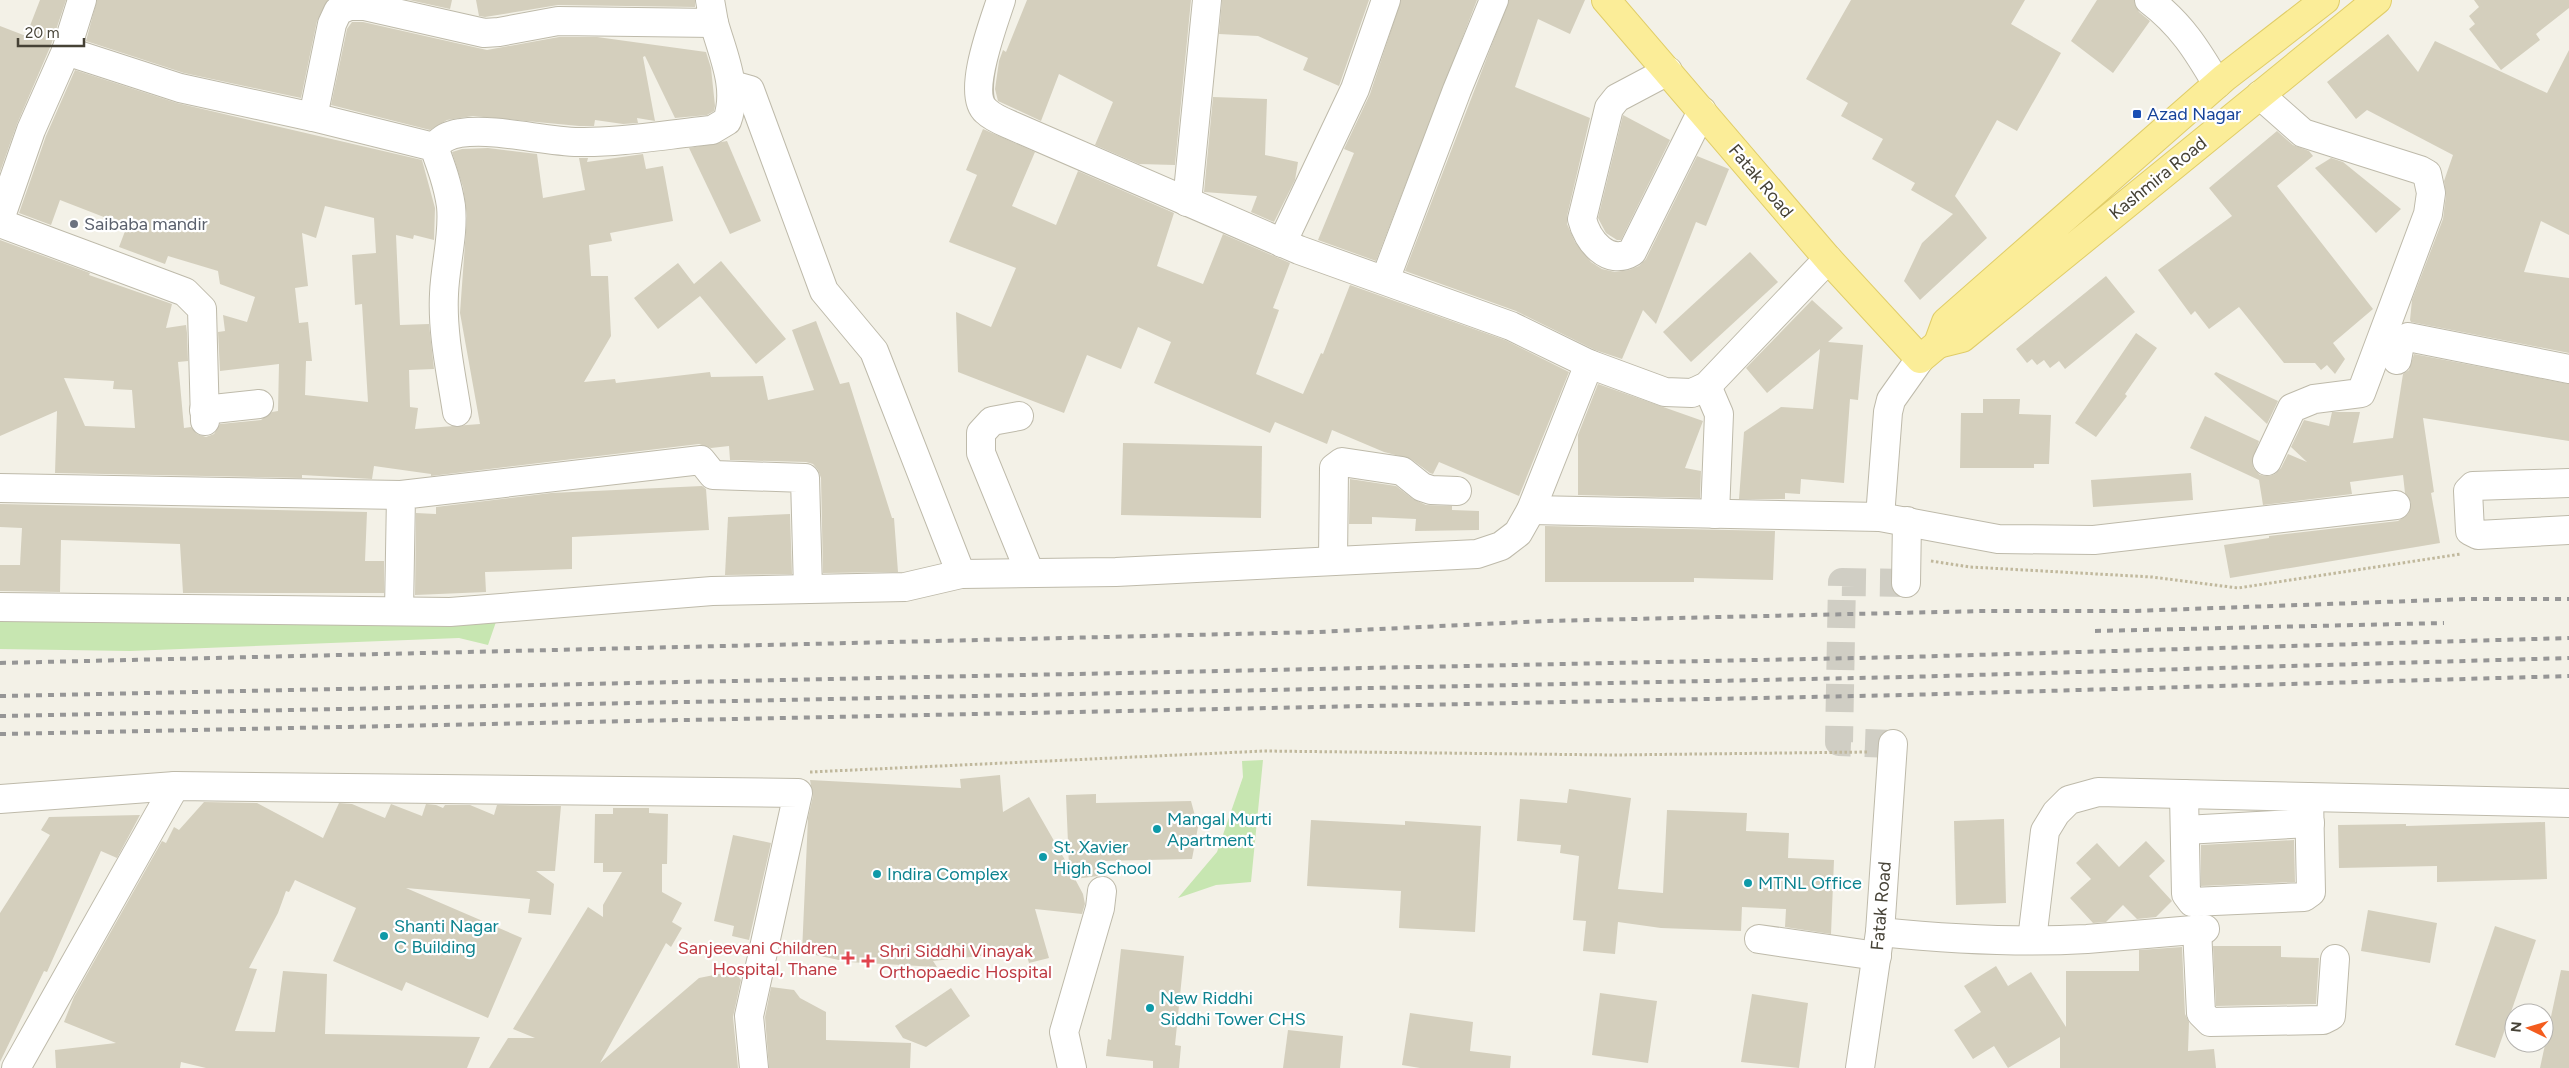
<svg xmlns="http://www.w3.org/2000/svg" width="2569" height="1068" viewBox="0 0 2569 1068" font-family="Figtree,sans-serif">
<rect width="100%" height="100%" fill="#f3f1e7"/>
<g fill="#c7e6b1">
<path d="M0 615 497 619 488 645 459 638 130 651 0 649Z"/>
<path d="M1263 760 1251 882 1216 885 1178 898 1217 852 1243 777 1242 761Z"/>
</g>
<g fill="#d4cfbd" fill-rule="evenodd">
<path d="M40 0H66L51 45 17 124 0 172V26L26 36Z"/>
<path d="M97 0H328L317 21 301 98 184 73 86 41Z"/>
<path d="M409 0H452L450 9Z"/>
<path d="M476 0H695V7L558 5 485 17 479 16Z"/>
<path d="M1027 0H1191L1175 165 1139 164 1095 145 1113 102 1059 74 1041 121 998 101 995 89 999 61 1003 50 1006 52Z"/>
<path d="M1222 0H1369L1339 86 1303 70 1308 58 1258 36 1219 34Z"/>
<path d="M1401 0H1477L1376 261 1318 240 1354 153 1344 149 1370 94Z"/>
<path d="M1509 0H1585L1570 34 1538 19 1515 87 1590 118 1567 216V224L1575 242 1591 262 1602 269 1615 272 1629 270 1639 266 1646 259 1697 156 1729 169 1706 226 1696 222 1656 324 1643 310 1622 359 1595 350 1516 311 1405 271Z"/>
<path d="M1851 0H2025L2011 24 2061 53 2017 131 1997 120 1955 196 1987 238 1920 300 1904 281 1922 243 1953 214 1911 190 1915 183 1872 159 1883 139 1841 116 1848 103 1806 79Z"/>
<path d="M2097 0H2134L2139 12 2150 21 2113 73 2071 41Z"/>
<path d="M2474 0H2569V8L2536 34 2540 40 2501 70 2469 29 2475 24 2469 16 2479 7Z"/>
<path d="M352 22H363L487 50 559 37H597L706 52 711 68 715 106 714 111 707 115 675 118 645 56 643 57 655 121 637 118 638 123 623 124 595 120 594 126H579L473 116 447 120 430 130 331 105 347 29Z"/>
<path d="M2388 34 2418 72 2435 41 2547 93 2569 50V235L2541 221 2524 272 2569 278V353L2411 322 2410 320 2412 300 2443 219 2446 195 2444 181 2453 155 2367 110 2356 119 2327 82Z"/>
<path d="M75 70 177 103 422 160 435 208 434 240 414 235 413 239 396 235 400 325 429 324 434 369 409 370 410 407 418 408 415 429 480 424 460 313 467 216 463 187 452 152 462 149 488 148 537 154 543 198 585 190 579 158H588L587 162 643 154 646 169 663 166 673 221 610 233 612 241 589 245 591 276H608L611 336 584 382 615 379 616 383 710 372 711 377 763 376 768 400 814 390 792 330 816 321 840 384 849 382 892 518H894L898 572 823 573 821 478 818 470 813 464 806 462 730 460 729 446 711 448 699 444 431 476V474L374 466 372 479 302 475V478L55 473 57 411 0 436V240L90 273 89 275 172 304 166 328 186 325 187 333 188 361 178 362 184 428 191 427 197 434 206 437 214 434 220 424 261 420 272 412 278 411 279 364 220 371 218 332 225 331 223 315 247 322 255 297 220 284 218 271 168 256 165 264 119 247 127 226 60 200 51 225 19 213 46 136ZM325 206 374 218 376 253 352 255 355 305 362 304 368 402 305 395 306 361H312L308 322 299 323 295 288 308 286 302 233 316 238ZM64 378 114 381 113 389 132 390 135 428 85 426Z"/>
<path d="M1213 97 1267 99 1265 155 1298 162 1295 180 1274 222 1251 212 1257 196 1204 192Z"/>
<path d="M1623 115 1670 140 1621 240H1617L1606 233 1598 218Z"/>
<path d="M983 129 1035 152 1012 206 1056 225 1078 171 1174 213 1157 266 1203 284 1223 234 1290 263 1273 308 1279 310 1256 374 1303 394 1321 353 1323 354 1350 285 1505 340 1569 372 1519 496 1439 462 1433 474 1430 473 1411 459 1384 452 1332 430 1327 444 1275 422 1270 433 1154 383 1171 342 1138 327 1121 369 1087 355 1064 413 958 372 956 312 991 327 1016 268 949 242 977 175 966 170Z"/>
<path d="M2277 131 2293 145 2309 151 2313 156 2277 186 2373 309 2333 343 2345 359 2335 374 2327 365 2321 370 2315 363H2284L2239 307 2209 329 2195 311 2191 315 2158 270 2232 216 2209 188Z"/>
<path d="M727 141 761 221 730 234 689 148Z"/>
<path d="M2331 158 2343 162 2401 209 2376 233 2315 168Z"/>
<path d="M1750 252 1778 282 1691 362 1663 332Z"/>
<path d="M721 261 786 339 756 364 700 296 658 329 634 298 678 263 694 284Z"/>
<path d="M2106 276 2135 312 2065 369 2059 361 2050 368 2044 360 2037 365 2032 359 2027 363 2016 349Z"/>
<path d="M1812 300 1843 328 1828 342 1863 345 1858 400 1850 399 1844 483 1801 479 1800 494 1785 493V499H1739L1744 432 1781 407 1813 409 1820 349 1767 393 1746 368Z"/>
<path d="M2136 333 2157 348 2125 394 2127 396 2096 437 2075 423Z"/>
<path d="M2414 354 2569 384V441L2423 418 2434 492 2431 493 2440 543 2230 578 2224 545 2269 538V536L2398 521 2408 514 2411 503 2405 493 2403 475 2350 482 2352 494 2263 505 2259 480 2190 448 2205 416 2259 441 2252 463 2254 469 2260 475 2269 476 2275 474 2281 468 2288 454 2307 462 2291 447 2304 420 2329 426 2332 412H2360L2353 443 2393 438 2403 374 2409 370Z"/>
<path d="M2216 372 2278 401 2267 424 2214 374Z"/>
<path d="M1598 384 1703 421 1685 468 1701 471 1700 498 1578 495V435Z"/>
<path d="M1983 399H2020L2019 414 2051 415 2049 464H2034V468H1960L1961 413H1983Z"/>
<path d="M1123 443 1262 446 1261 518 1121 515Z"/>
<path d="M2191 473 2193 500 2093 507 2091 480Z"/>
<path d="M1350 479 1396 486 1413 499 1426 505 1452 506V510L1479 511V530L1415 531 1416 519 1372 517V524H1349Z"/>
<path d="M702 486 706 489 709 530 572 537V569L485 572 486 592 415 595 416 513 436 514V507L551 493Z"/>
<path d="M0 504 367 512 365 561H384V593H183L180 544 61 540 60 592 0 591V565H20L22 528 0 527Z"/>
<path d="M790 514 792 574 725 575 728 517Z"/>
<path d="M1545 526 1775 531 1773 580 1694 578V582H1545Z"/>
<path d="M1000 775 1003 812 1029 797 1069 867 1066 795 1096 794V803L1191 801 1198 827 1192 859 1098 861V876L1075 879 1083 894 1085 904 1082 914 1035 909 1049 958 1029 963 1024 946 988 949 989 955 933 961 937 967 848 962 802 952 808 818 813 796 810 780 961 788 960 779Z"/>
<path d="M1569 789 1631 798 1618 889 1663 893 1667 810 1747 813 1746 831 1789 833 1788 858 1834 860 1831 934 1785 927 1786 909 1742 907 1741 931 1661 928 1618 922 1615 954 1583 951 1586 921 1573 920 1579 856 1560 853 1561 845 1517 841 1520 799 1567 803Z"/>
<path d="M204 802 257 803 323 838 339 803 352 804 385 818 391 804 422 816 426 804 436 805 443 808 445 805H470L494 815 497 805 561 806 555 871H536L554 884 551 915 528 913 530 899 406 888 522 938 488 1018 406 982 402 991 333 961 356 908 295 880 289 892 286 891 278 913 249 968 257 969 235 1031 275 1032 283 971 327 974 325 1034 480 1037 467 1068H206L181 1062 180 1068H56L55 1050 116 1043 64 1022 74 997 162 841 166 843 174 827 179 830Z"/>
<path d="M613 808H649V813L668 814 667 864H662V892L682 903 672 922 682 928 671 947 666 943 600 1063 699 978 734 971 741 980 733 1017 738 1068H489L508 1038H535L513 1029 588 907 603 917V905L622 872H603V863H594L595 814H613Z"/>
<path d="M140 815 117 858 101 851 47 972 44 971 0 1062V913L50 835 41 830 49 817Z"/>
<path d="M2004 819 2006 903 1956 905 1954 821Z"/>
<path d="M1311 820 1405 825V821L1481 826 1475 932 1399 928 1401 891 1307 886Z"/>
<path d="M2545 822 2547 879 2437 882V866L2339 868 2338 825 2406 824V826Z"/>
<path d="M733 835 771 843 749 940 732 936 734 926 714 921Z"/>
<path d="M2294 840 2295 882 2201 886V845Z"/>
<path d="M2146 841 2165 861 2149 876 2172 901 2156 917 2137 919 2123 905 2106 922 2093 923 2070 898 2091 879 2076 863 2097 843 2119 867Z"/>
<path d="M2368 910 2437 923 2430 963 2361 951Z"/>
<path d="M2495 926 2536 940 2495 1058 2455 1045Z"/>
<path d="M2213 946H2281V957L2319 958 2316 1004 2216 1006Z"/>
<path d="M2182 947 2185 1014 2189 1022 2188 1051 2214 1049 2216 1068H2060V1037L2008 1068 1994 1046 1973 1059 1954 1030 1981 1012 1964 986 1996 966 2008 986 2031 972 2066 1027V971H2139V950Z"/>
<path d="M1121 949 1184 956 1175 1045 1181 1046 1179 1068H1153V1061L1106 1056 1108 1039 1111 1040Z"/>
<path d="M2561 970 2569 971V1068H2540Z"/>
<path d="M771 987 794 990 800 998 826 1012V1040L911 1043 910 1068H769L765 1017Z"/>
<path d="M951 988 970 1016 926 1047 903 1038 895 1026Z"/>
<path d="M1600 993 1657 1001 1648 1063 1592 1055Z"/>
<path d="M1752 994 1808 1003 1799 1068 1741 1062Z"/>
<path d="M1410 1013 1473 1022 1470 1051 1511 1056 1510 1068H1420L1402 1065Z"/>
<path d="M1288 1030 1343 1036 1340 1068H1283Z"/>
</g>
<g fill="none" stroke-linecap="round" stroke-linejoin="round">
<path stroke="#d0cec4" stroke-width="28" stroke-dasharray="28 14" stroke-linecap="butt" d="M1893 744 1839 742 1842 582 1906 583"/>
<g stroke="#bebaaa" stroke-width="30">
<g id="minor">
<path d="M1001 0C994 22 966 94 986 111 993 118 1004 122 1013 126L1299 250 1511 326 1589 364 1665 392 1692 393 1707 386 1828 259"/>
<path d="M2149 0C2181 24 2197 50 2217 84"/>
<path d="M66 51 180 88 313 117 332 24 338 11 349 6H365L484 33 499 32 558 21 714 23 710 0"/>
<path d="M1668 71 1617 98 1609 108 1582 219C1587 240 1608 267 1632 252L1702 111"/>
<path d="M732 85 750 90 824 291 874 351 961 574"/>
<path d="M2260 95 2303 133 2420 170 2427 174 2431 193 2428 214 2361 393 2314 399 2292 408 2267 461"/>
<path d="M313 117 434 147C441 166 448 185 451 206 454 235 445 265 444 294 442 333 451 373 457 412"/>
<path d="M434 147C443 138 448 135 460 133 497 128 541 141 579 142 621 143 670 134 712 130L727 121C739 88 723 55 714 23"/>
<path d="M1187 202 1207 0"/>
<path d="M0 219 31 130 66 51 82 0"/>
<path d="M0 223 185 292 202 309 205 421"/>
<path d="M1282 243 1355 89 1386 0"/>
<path d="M1385 280 1457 90 1494 0"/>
<path d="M2397 360 2400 344 2408 337 2569 369"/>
<path d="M1707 386 1719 414 1715 514"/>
<path d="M204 410 259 404"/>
<path d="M1019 416 992 421 981 433V453L1030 573"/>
<path d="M2569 483 2473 486 2468 491 2470 531 2478 535 2569 530"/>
<path d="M0 488 401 495"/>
<path d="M1531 510 1880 517 1998 539 2094 540 2396 505"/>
<path d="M1880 517 1888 412 1891 400 1920 359"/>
<path d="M1333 561 1334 468 1342 462 1402 471 1422 487 1431 490 1457 491"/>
<path d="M1906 583 1907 521"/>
<path d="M0 607 450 612 712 591 905 587 961 574 1116 572 1477 554 1501 546 1518 533 1531 510 1589 364"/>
<path d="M399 611 401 495 701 460 713 475 805 478 808 589"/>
<path d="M2184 794 2186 894 2192 902 2304 897 2311 892 2309 797"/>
<path d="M0 799 175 786 798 793 749 1016 754 1068"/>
<path d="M2185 830 2310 823"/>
<path d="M2197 929 2201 1013 2210 1022 2323 1020 2331 1016 2335 959"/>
<path d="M1880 932C1949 939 2018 943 2087 939 2126 936 2166 932 2205 929"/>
<path d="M1759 939 1877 956"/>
<path d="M2032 940 2045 831 2056 813 2069 800 2098 792 2569 803"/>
<path d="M16 1068 175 786"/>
<path d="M1072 1068 1064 1032 1100 908 1102 891"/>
<path d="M1860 1068 1880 932 1893 744"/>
</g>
</g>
<g stroke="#e0cd68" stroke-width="30">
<g id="major">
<path d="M1606 0 1828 259 1920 359 1938 344"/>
<path d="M2325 0 2224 78 1946 322 1938 344 1962 338 2377 0"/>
</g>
</g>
<g stroke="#c0b89c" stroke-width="3" stroke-dasharray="2.5 2.5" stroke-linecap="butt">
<path d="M1931 561 1970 567 2152 577 2238 588 2461 554"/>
<path d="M810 772 1264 751 1614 755 1868 752"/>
</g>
<use href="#minor" stroke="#fff" stroke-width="28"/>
<use href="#major" stroke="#fbed98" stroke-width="28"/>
<g stroke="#969696" stroke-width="4" stroke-dasharray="6 6" stroke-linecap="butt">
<path d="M2095 631 2444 623"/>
<path d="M0 663 1318 632 1545 621 1984 611H2133L2467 599H2569"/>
<path d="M0 696 1904 657 2569 638"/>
<path d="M0 716 1905 677 2569 658"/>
<path d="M0 734 1905 695 2569 676"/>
</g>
</g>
<rect fill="#1a4fb4" stroke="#fff" stroke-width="2" x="2132" y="109" width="10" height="10" rx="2.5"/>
<circle fill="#6b7280" stroke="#fff" stroke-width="2" cx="74" cy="224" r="5"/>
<g fill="#0f9aa8" stroke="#fff" stroke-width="2">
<circle cx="1157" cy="829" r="5"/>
<circle cx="1043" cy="857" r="5"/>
<circle cx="877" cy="874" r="5"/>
<circle cx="1748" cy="883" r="5"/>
<circle cx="384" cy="936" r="5"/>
<circle cx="1150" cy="1008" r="5"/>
</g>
<g fill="#e0444e" stroke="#fff" stroke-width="2">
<path d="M845.5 950.5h5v5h5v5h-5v5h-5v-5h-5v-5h5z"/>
<path d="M865.5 953.5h5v5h5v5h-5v5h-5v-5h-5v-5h5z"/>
</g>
<g text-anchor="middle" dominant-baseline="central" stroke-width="4.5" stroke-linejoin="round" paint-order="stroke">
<g font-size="18" fill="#164399" stroke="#fff" text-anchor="start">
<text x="2147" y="114">Azad Nagar</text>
</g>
<g font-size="18" fill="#464236" stroke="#fff">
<text transform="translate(2158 178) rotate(-39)">Kashmira Road</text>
<text transform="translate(1761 181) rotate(50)">Fatak Road</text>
<text transform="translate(1881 906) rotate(-85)">Fatak Road</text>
</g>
<g font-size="18" fill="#5b616d" stroke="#fff" text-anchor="start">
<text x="84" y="224">Saibaba mandir</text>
</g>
<g font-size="18" fill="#0d838f" stroke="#fff" text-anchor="start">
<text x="1167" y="819">Mangal Murti<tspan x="1167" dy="21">Apartment</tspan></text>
<text x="1053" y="847">St. Xavier<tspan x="1053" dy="21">High School</tspan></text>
<text x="887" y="874">Indira Complex</text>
<text x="1758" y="883">MTNL Office</text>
<text x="394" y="926">Shanti Nagar<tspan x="394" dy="21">C Building</tspan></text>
<text x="1160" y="998">New Riddhi<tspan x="1160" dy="21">Siddhi Tower CHS</tspan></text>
</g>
<g font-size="18" fill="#be3a42" stroke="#fff" text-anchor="end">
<text x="837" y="948">Sanjeevani Children<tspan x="837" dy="21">Hospital, Thane</tspan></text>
<text x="879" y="951" text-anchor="start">Shri Siddhi Vinayak<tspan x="879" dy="21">Orthopaedic Hospital</tspan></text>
</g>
</g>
<g transform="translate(2529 1028) rotate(275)"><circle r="24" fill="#ffffff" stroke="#b5b3af"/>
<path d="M0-4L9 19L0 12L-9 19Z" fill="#f45c1e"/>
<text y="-8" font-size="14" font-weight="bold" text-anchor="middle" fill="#464236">N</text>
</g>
<path d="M18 38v8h66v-8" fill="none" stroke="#464236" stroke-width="2.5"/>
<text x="25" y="38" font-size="15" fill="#464236" stroke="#ffffff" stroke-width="4" paint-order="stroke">20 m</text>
</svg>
